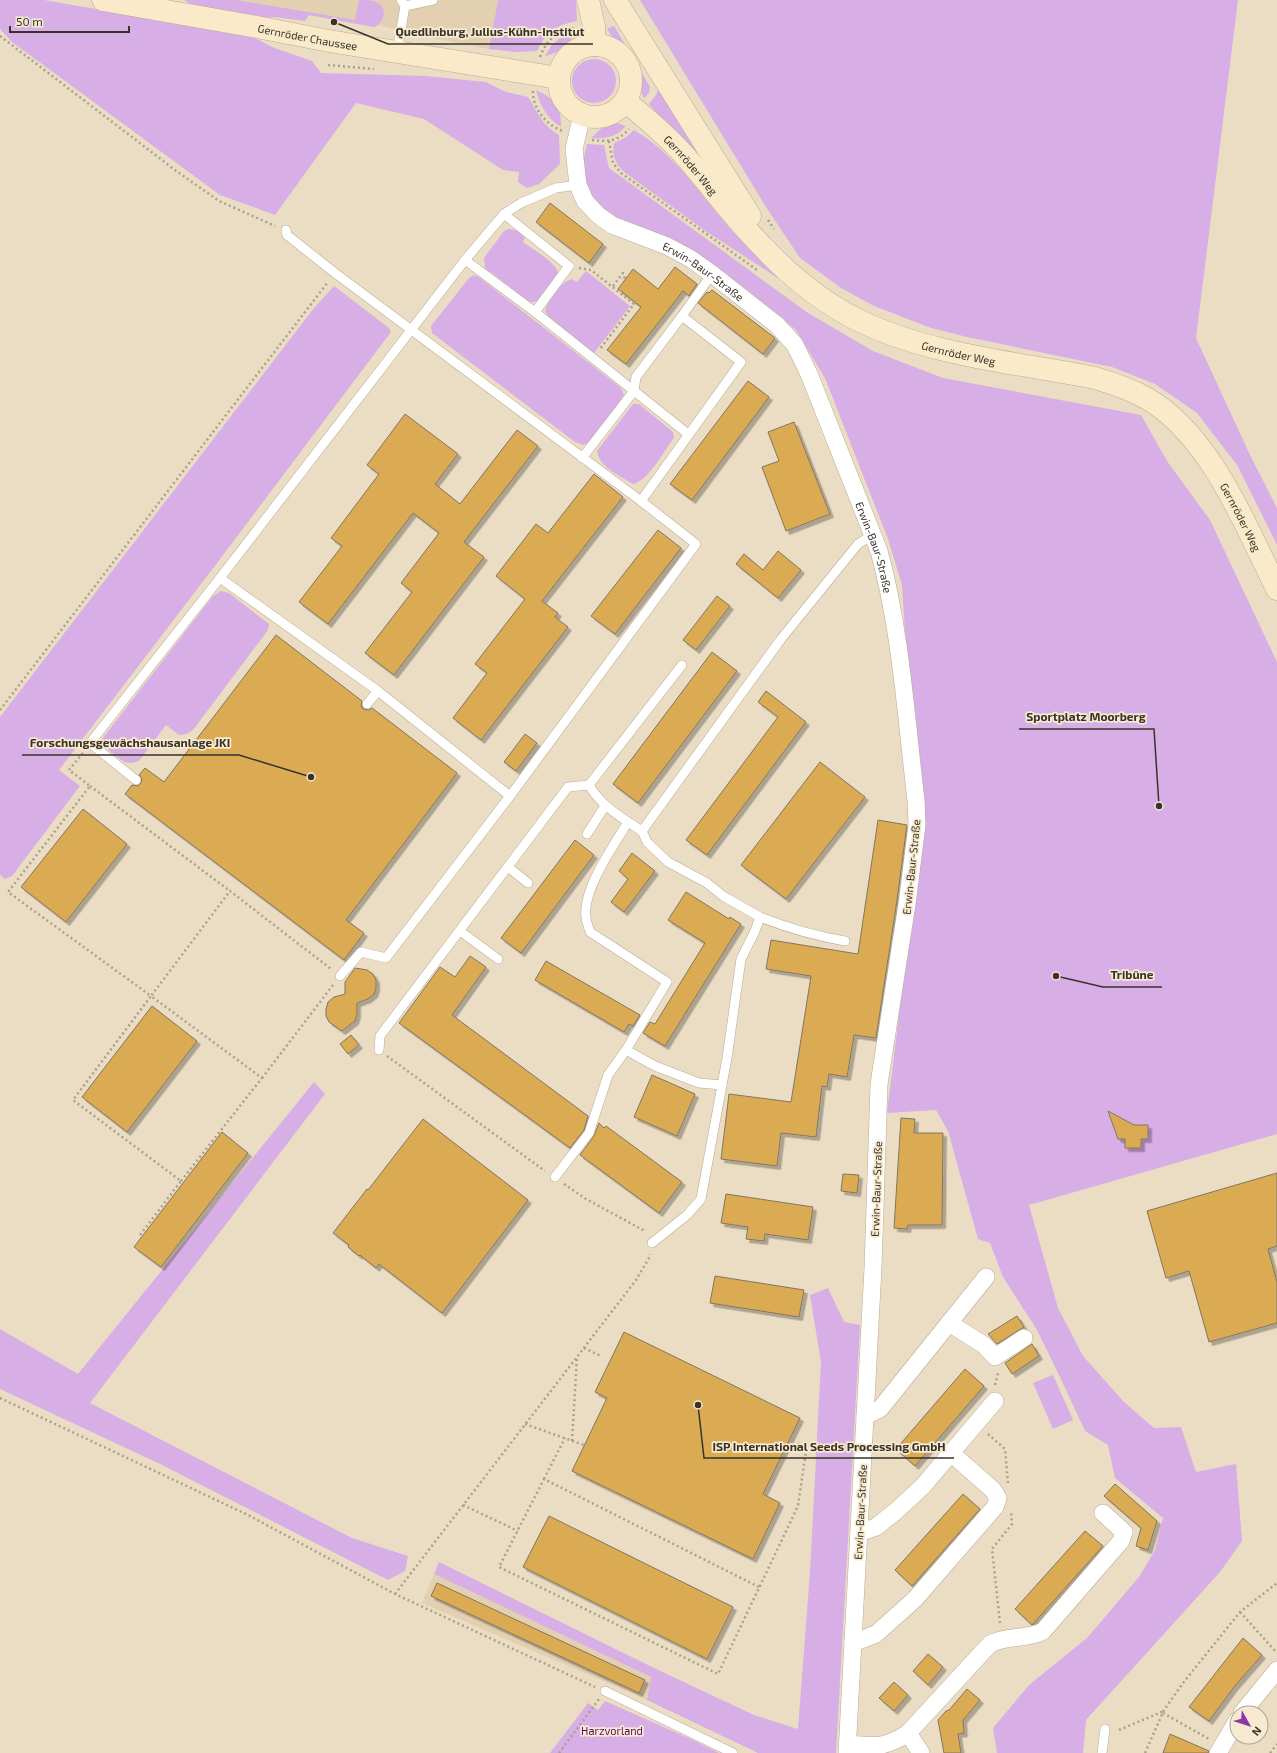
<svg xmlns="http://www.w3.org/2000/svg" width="1277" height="1753" viewBox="0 0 1277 1753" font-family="'Exo 2',sans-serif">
<defs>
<filter id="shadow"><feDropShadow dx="3.5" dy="3.5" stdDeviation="0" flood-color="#0004"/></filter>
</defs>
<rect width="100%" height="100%" fill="#ebddc4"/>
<g fill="#e2d0b1">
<path d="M222 0H498L489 49 422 36 378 25 374 27Z"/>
<path d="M434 1574 651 1677 647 1700 422 1603Z"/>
</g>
<g fill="#d7aee5">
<path d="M0 0H44L251 36 272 47 312 61 321 73 426 76 486 82 506 92 528 97C539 114 541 124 559 135L560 164 539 184 527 188 518 182 519 172 503 170 424 119 356 103 275 215 220 195 12 42 0 29Z"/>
<path d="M184 0H236L355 20 359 0C365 0 371 0 376 2 388 7 385 23 374 27L309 15 305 21 275 17 261 19 192 5Z"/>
<path d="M498 0H576L577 21C555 26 548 30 537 51L516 52 489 49Z"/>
<path d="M640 0H1238L1196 338 1250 455 1277 508V545L1237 465 1197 413 1155 384 1112 367 967 337 931 328 874 306 841 288 800 258 766 207Z"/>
<path d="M614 26 650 87 649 93 644 98 638 84 636 71 633 62 626 51 614 40 607 29Z"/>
<path d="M567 32H575C569 46 559 53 545 56L551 46Z"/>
<circle cx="594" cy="81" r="22"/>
<path d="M660 86 725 192 649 104 656 95Z"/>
<path d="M536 90C555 99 561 106 561 127 547 118 540 106 536 90Z"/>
<path d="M617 123 626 126C616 137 606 139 591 138L605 125Z"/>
<path d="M634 130C677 155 703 199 736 235 754 255 774 272 795 289L707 232 624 172C615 162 612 157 614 143L625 138Z"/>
<path d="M587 144 604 145 609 168 808 313 873 351 943 378 1141 415 1167 461 1210 520 1277 662V1134L1029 1205 1058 1308 1083 1356 1124 1402 1154 1428 1181 1427 1196 1472 1236 1464 1242 1541 1220 1572 1086 1720 1083 1753H997L993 1728 1029 1685 1087 1638 1139 1577 1155 1550 1163 1518 1115 1478 1108 1445 1085 1431 1060 1377 1037 1330 1003 1277 990 1243 978 1239 948 1131 936 1110 887 1113 924 811 905 632 902 585 888 539 825 378 796 330 741 285 695 254 611 216 599 206 592 196 586 184 582 166Z"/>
<path d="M509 229 516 230 525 237 523 242C531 248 557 263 558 273 558 279 550 286 547 291 541 298 539 303 529 302L485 268 484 258 504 231Z"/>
<path d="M586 271 630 306 594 353 548 316 545 311C549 300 560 282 572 279L577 282Z"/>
<path d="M474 275 480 278 621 388 624 395 590 442 583 445 575 442 432 333 431 326 469 278Z"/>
<path d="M334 286 389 328 391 332 214 567 59 770 80 786 12 876 5 879 0 875V717L314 308Z"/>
<path d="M633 404H639L673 432 674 438C664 451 649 480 633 484 620 476 599 467 597 451Z"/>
<path d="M221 591 229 593 269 624 268 630 193 730 186 734 179 735 166 725 139 761 131 763 124 762 102 745V739L213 596Z"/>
<path d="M314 1082 325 1094 90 1403 352 1538 408 1556 405 1571 388 1580 158 1463 0 1389V1329L78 1374Z"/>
<path d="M828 1288 844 1322 860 1325 836 1753H758L647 1700 651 1677 434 1574 439 1562 654 1668 754 1715 798 1729 810 1572 821 1362 810 1295Z"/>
<path d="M1053 1375 1073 1420 1053 1429 1033 1383Z"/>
<path d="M605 1701 693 1740 719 1753H550L588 1703 598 1710Z"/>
</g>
<g fill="#daab53" stroke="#827560" filter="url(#shadow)">
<path d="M550 203 603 244 589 263 536 222Z"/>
<path d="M675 267 697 284 689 296 683 291 626 364 607 350 641 307 618 289 633 269 658 289Z"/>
<path d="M712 290 775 338 763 354 698 303 707 292 709 293Z"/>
<path d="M748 381 769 397 692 500 670 484Z"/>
<path d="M405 414 458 454 435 484 460 504 517 430 538 446 464 542 484 557 394 675 365 653 412 592 401 583 439 533 413 513 328 624 299 602 342 546 331 538 379 474 367 465Z"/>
<path d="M794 422 830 514 786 531 762 467 779 461 768 432Z"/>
<path d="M594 474 623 497 542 601 558 613 555 617 568 627 481 740 453 718 487 673 475 664 525 599 496 576 536 524 548 533Z"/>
<path d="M658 530 681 548 615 634 591 616Z"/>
<path d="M778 551 801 570 778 598 736 564 744 554 763 570Z"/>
<path d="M717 596 730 606 696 650 683 640Z"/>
<path d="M276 635 362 701 361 706 363 709 369 710 372 708 457 773 346 920 364 933 344 960 125 794 132 785 138 786 141 783 142 778 139 775 145 768 164 782Z"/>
<path d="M712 652 737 671 638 803 613 784Z"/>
<path d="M766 691 806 722 707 855 686 840 778 717 758 702Z"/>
<path d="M525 734 537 743 516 771 504 762Z"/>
<path d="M820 762 865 797 786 899 741 865Z"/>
<path d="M83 809 127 844 66 922 21 887Z"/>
<path d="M878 820 907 825 897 900 876 1038 854 1035 847 1077 829 1074 827 1087 822 1086 816 1137 781 1133 777 1166 721 1159 729 1094 791 1102 811 976 766 969 771 940 858 954Z"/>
<path d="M575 840 594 855 521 953 501 938Z"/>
<path d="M632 853 655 871 624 912 611 902 628 879 619 871Z"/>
<path d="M686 892 729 919 730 917 741 924 665 1046 643 1033 650 1022 655 1024 705 943 668 920Z"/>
<path d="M470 956 486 967 452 1015 588 1116 584 1130 570 1148 399 1023 440 967 455 977Z"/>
<path d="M546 961 640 1015 633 1026 629 1024 624 1032 535 980Z"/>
<path d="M355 968 367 970 373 974 376 980V988L374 994 368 999 357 1003V1014L355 1021 342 1031 329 1022 326 1016V1009L328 1002 334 997 345 994V982Z"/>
<path d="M152 1006 197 1041 127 1132 82 1097Z"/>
<path d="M351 1035 359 1045 348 1054 340 1044Z"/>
<path d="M652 1075 695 1094 677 1136 634 1117Z"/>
<path d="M1108 1111 1134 1125H1148V1139H1141V1148H1125V1139H1118Z"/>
<path d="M901 1118 915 1119 914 1133H943L942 1225H908L907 1229 894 1228Z"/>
<path d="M423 1119 528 1200 442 1313 379 1264 376 1268 360 1255 359 1256 348 1247 349 1245 333 1233 367 1189 368 1190Z"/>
<path d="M599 1123 604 1128 606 1126 682 1182 659 1213 580 1155 594 1136Z"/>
<path d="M222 1132 248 1153 161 1267 134 1247Z"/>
<path d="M1277 1173V1246L1268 1249 1277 1282V1323L1209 1342 1189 1271 1166 1278 1147 1211Z"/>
<path d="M843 1174 859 1175 857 1193 841 1191Z"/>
<path d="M726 1194 813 1207 808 1240 765 1234 764 1241 746 1239 748 1227 721 1223Z"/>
<path d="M715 1276 804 1290 799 1317 710 1303Z"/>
<path d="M1017 1316 1024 1327 997 1344 988 1334Z"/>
<path d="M624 1332 800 1418 763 1494 780 1503 753 1559 572 1471 607 1398 595 1392Z"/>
<path d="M1032 1344 1039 1356 1012 1374 1005 1363Z"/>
<path d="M965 1369 984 1386 915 1466 896 1449Z"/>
<path d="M1115 1484 1157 1521 1148 1550 1136 1546 1141 1528 1104 1496Z"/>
<path d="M963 1494 980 1509 912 1586 895 1570Z"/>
<path d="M549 1516 733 1607 707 1659 523 1567Z"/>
<path d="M1085 1531 1103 1546 1032 1625 1015 1609Z"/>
<path d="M437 1583 645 1680 639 1693 431 1596Z"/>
<path d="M1243 1638 1262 1655 1234 1687 1209 1721 1189 1707Z"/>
<path d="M928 1654 943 1667 928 1685 913 1671Z"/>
<path d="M894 1682 908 1695 894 1711 879 1698Z"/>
<path d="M967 1689 980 1700 963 1720 964 1733 958 1734 961 1753H944L938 1720 946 1711 949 1710Z"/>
<path d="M1170 1734 1209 1751 1208 1753H1163Z"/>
</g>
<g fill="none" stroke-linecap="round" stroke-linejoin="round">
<g stroke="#b9ab94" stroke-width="10">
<g id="lane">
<path d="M405 6 433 0"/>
<path d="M397 52 405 6 401 0"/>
<path d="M504 214 569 266 535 312"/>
<path d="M286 230 287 235 335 273 641 501 696 544 510 796 386 958 361 952 340 976"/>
<path d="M465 260 535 312 688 434"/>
<path d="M582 458 634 391 636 377 682 316"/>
<path d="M641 501 741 362 682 316 712 274"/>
<path d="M220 578 465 260 504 214 521 203 556 188 578 185"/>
<path d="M367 704 378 691 510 796"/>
<path d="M136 780 90 743 220 578 378 691"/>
<path d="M628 822C614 845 582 890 586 917 586 922 589 928 590 932L667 982 626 1050 655 1066 699 1083 722 1085"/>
<path d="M642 831C622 818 601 806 589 785L682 665"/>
<path d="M587 834 605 806"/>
<path d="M508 867 528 883"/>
<path d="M760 917 723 896 707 883 668 862 647 842 642 831 781 639 858 544 872 535"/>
<path d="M460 931 498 959"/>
<path d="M379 1050 380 1036 568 787 589 785"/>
<path d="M555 1177 589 1133 608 1075 626 1050"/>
<path d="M652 1243 687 1215 701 1199 727 1058 741 959 755 931 760 917C788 928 815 936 845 941"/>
<path d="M605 1691 733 1753"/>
<path d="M1102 1753 1105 1729"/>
</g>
</g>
<g stroke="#b9ab94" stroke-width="18">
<g id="street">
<path id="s1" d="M582 115 574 149 578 185 585 201 598 215 612 225 667 246 691 259 712 274 777 325 795 345 809 374 879 551C901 631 906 718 916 800L917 825 907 904 879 1084 873 1268 847 1753"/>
<path d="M949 1323 984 1345 995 1357 1024 1338"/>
<path d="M865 1416 880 1409 986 1277"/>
<path d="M859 1533 876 1527 896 1511 923 1486 995 1401"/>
<path d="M853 1643 876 1634 915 1599 995 1507 998 1498 993 1490 951 1453"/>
<path d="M1242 1713 1277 1670"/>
<path d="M908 1733 921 1753"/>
<path d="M848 1744C875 1746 884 1749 908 1733L990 1644C1006 1635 1027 1640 1043 1631L1121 1541 1124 1532 1103 1513"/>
<path d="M1218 1753 1237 1721"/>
</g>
</g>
<g stroke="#b9ab94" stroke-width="23">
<g id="secondary">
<path id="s2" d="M103 0 257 27 329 41 559 78"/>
<path d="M588 0 594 26 595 45"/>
<path d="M615 0 750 216"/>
<circle cx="595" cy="81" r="36"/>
<path id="s3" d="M625 101C646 118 667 136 685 156 711 186 734 218 762 246 790 276 823 303 860 321 930 355 1018 363 1095 378 1112 383 1130 389 1146 398 1210 434 1245 525 1277 589"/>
</g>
</g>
<g stroke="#aba08d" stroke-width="2.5" stroke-dasharray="2 3" stroke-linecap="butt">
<path d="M0 36 175 170 219 201 275 226"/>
<path d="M540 57C547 40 556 30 575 28"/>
<path d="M328 65 374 69"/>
<path d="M533 91C532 108 547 126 563 131"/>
<path d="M592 140C607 142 619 141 629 129"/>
<path d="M609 141 613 163 621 173 757 270"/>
<path d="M768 220 774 229"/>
<path d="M579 268 591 270 634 304 600 349"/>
<path d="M613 286 623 273 625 279"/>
<path d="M0 710 328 282"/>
<path d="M83 753 69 770 90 786 8 892 151 996 73 1100 181 1181 140 1235"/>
<path d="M90 786 230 891"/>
<path d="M387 1056 545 1171"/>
<path d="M262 1078 333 985"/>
<path d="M181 1181 262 1078 151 996 230 891 331 969"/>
<path d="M564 1184 586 1199 643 1230 645 1233"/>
<path d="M584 1348 601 1356"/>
<path d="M995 1385 998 1373"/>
<path d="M0 1398 248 1515 395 1594 595 1687"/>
<path d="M525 1424 584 1445"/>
<path d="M988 1434 1005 1449 1008 1483"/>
<path d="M572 1441 577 1357"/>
<path d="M544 1479 565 1438"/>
<path d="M463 1505 518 1531"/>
<path d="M759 1587 544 1479 499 1567 718 1674 798 1506 806 1451 798 1443"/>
<path d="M395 1594 636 1280 649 1258 650 1254"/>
<path d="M1240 1612 1277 1653"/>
<path d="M1000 1623 992 1549 1012 1524 1011 1512"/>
<path d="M1163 1713 1209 1739"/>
<path d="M1119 1730 1164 1711"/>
<path d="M559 1753 599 1699"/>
<path d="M1145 1753 1164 1710 1183 1683 1240 1612 1277 1583"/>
<path d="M1270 1753 1277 1744"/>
</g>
<use href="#lane" stroke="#fff" stroke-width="9"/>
<use href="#street" stroke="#fff" stroke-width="17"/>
<use href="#secondary" stroke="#faeac9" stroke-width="22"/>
</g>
<g text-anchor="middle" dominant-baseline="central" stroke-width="3.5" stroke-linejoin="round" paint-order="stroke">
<g font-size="11" fill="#383329" stroke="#f8ead1">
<text stroke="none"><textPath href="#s2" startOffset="208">Gernröder Chaussee</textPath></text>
<text stroke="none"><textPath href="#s3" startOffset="92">Gernröder Weg</textPath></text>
<text stroke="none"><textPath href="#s1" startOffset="228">Erwin-Baur-Straße</textPath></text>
<text stroke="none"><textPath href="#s3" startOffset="428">Gernröder Weg</textPath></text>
<text stroke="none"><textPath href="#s3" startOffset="776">Gernröder Weg</textPath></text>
<text stroke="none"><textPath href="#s1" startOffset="564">Erwin-Baur-Straße</textPath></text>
<text transform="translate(911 867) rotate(-84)">Erwin-Baur-Straße</text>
<text transform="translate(876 1189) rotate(-88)">Erwin-Baur-Straße</text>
<text transform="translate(860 1512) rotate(-87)">Erwin-Baur-Straße</text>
</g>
<g font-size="11" fill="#530b66" stroke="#f8ead1">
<text x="612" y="1730">Harzvorland</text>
</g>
</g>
<path fill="none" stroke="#383329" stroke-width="1.5" d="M334 22L388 44H593M1159 806L1154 729H1019M311 777L239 755H22M1056 976L1103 987H1162M698 1405L704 1458H954"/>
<g fill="#383329" stroke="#f8ead1" stroke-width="1.5">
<circle cx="334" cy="22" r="4"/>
<circle cx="1159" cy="806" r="4"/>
<circle cx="311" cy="777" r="4"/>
<circle cx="1056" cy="976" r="4"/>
<circle cx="698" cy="1405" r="4"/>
</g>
<g font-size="12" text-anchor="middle" font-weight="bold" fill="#383329" stroke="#f8ead1" stroke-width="3.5" stroke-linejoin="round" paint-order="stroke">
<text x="490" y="36">Quedlinburg, Julius-Kühn-Institut</text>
<text x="1086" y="721">Sportplatz Moorberg</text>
<text x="130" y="747">Forschungsgewächshausanlage JKI</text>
<text x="1132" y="979">Tribüne</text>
<text x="829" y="1451">ISP International Seeds Processing GmbH</text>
</g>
<g transform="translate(1249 1725) rotate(129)"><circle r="19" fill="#f8ead1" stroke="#aba18e"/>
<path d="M0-3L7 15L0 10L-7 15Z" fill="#8b37a5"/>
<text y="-6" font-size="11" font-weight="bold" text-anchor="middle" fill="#383329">N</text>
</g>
<path d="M10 26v6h119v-6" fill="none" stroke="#383329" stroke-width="2"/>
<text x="16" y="26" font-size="12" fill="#383329" stroke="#f8ead1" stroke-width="3" paint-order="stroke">50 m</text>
</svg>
